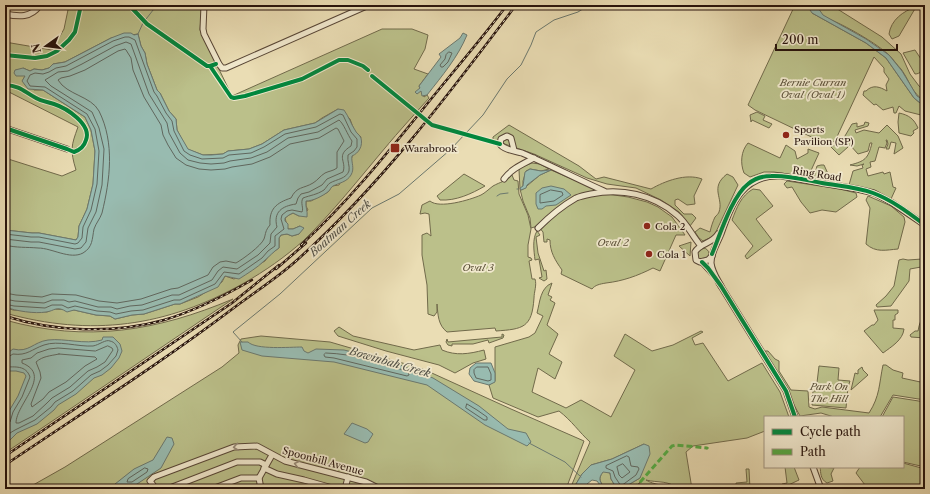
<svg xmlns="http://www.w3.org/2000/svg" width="930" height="494" viewBox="0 0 930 494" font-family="'Libre Caslon Text',serif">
<rect width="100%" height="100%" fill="#eaddb4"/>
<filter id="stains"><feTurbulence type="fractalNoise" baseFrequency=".005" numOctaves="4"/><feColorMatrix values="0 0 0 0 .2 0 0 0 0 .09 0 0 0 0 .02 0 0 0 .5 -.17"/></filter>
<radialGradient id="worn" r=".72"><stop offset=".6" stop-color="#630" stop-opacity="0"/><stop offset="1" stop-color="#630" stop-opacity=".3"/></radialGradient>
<g fill="#bbc08a" stroke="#716a4b">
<path d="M69 5H202L200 30 232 96 382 29H412L428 35 425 49 414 69 428 74 419 86 424 97 427 95 429 98C414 115 399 131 385 148 358 180 333 212 303 241 285 257 265 271 244 283 166 327 91 337 5 313V307L13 310 47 312 53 309 74 310 96 315 110 316 115 319 132 315 144 314 175 304H180L198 297 222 282 225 276 234 279 265 261 270 254 279 248V238L281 235 287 234 292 236 299 234 300 226 293 229H288L285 218 289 215 293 213 299 216 308 210 306 206V201H311L328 192 332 186 339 185 351 161 352 156 361 137 354 130 350 119 338 109 322 118 315 123 284 130 262 144 249 149 228 151 223 154 203 155 187 149 177 130 176 119 169 111 160 93 157 90 147 64 145 53 141 46 138 34 111 38 65 62 53 64 49 68 42 70 34 69 30 71 23 68 25 76 23 80 34 90H43L85 117 91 130 95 151 93 184 87 209 79 226 78 237 76 240 39 233H32L5 230V158L62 176 76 170C70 150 71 146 78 127L5 90V42L52 50 64 29Z"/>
<path d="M795 5H831L882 37 901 54 910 74 919 86 925 91V101C911 93 910 81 901 69 897 65 893 59 889 55 874 41 831 17 812 13L866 43 886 58 914 98 925 107V116L905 111 899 106 896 113H894L893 107 883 110 876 104 874 105 863 95 864 91H866C873 84 880 87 887 91L886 85 889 79 884 72V68L874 57 835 141 828 143H824L755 110 748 105Z"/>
<path d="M916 7 899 36 892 39 889 34C891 20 903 11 916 7Z"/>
<path d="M915 50 925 65C924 70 920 74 915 74L903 53Z"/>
<path d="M757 112 765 116 763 120 772 124 769 128 752 120 751 122 750 115Z"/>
<path d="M899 113C909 115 914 119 918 128L913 131 914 133 911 136 899 133 898 122Z"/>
<path d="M865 122 869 123 868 126 855 130 856 133 864 130 879 133 887 125 898 136 903 148 894 154 896 143 891 142 889 149H886L888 144 887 140H886L887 143 885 148 879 147 875 161 870 162 871 167 866 169 868 176 883 172 884 174 890 172 893 187 896 188 891 199 876 191 849 185 853 171 863 168 862 165 864 164 857 166 850 165C865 161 868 159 872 143H870L868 151 858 154 850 145 848 146 847 145 851 139 845 144 848 147 839 155 831 147 842 141 852 124 857 123V127L864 125Z"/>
<path d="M509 125 579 166 596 179 604 177 651 189C665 181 686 173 702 179L694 196 695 204 687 205 678 199 675 200V205L684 214H692L696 218 690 226 679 212 661 200 636 188 607 184 587 178 534 154 493 140V137Z"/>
<path d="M748 143 780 158 786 145 795 151 797 159 808 153V149L819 153 808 177 774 172H764L750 177 744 173C740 163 741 151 748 143Z"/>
<path d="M532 163 540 164 549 169 541 171 530 169 526 171 523 181V186L520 189 519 170 522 167Z"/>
<path d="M821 165H824L830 178 828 180 814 177 817 166Z"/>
<path d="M551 170 607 194 628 197 647 202 658 207 672 217 685 235H676L660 271 653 268C637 276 623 281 606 283 600 284 595 285 592 289L561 274 562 270C555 260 550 252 550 240L547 239V242H544L543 232 538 226 531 228 530 218 523 201 520 189 522 190 540 175Z"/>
<path d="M464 174 485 186C471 194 456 201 440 200L437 196Z"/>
<path d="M727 174 733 177 738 185 714 236 703 241 699 238 695 232 700 228 710 232C711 227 713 221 715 217 716 216 719 213 719 212 724 198 709 188 727 174Z"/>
<path d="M512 175 514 180 518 181 519 194 528 215 531 229 528 245V257L531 258 532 260 529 261 532 279H535C537 285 534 292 534 298 532 328 523 329 496 331L495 328 447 332C438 325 438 315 437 304V312L434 316 428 314 427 285 422 255V235L427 233 431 236 429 214 425 213 420 214 422 205 430 201C439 209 470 200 481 195 485 193 489 189 493 186 500 182 507 181 512 175Z"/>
<path d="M787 181 840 189 856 193 857 197 836 212 822 210 810 213 801 202 792 187 787 188 784 184Z"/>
<path d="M753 189 760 190 773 206 756 219 772 240 747 259 745 256 753 246 732 220C737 207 741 196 753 189Z"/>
<path d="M868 196 891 206 904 217 905 222 898 249C886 250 876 253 866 244L870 208 866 200Z"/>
<path d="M537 231 540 235 536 237 538 253 544 271 546 270 547 279 544 281 539 278 542 277 539 259 535 260C534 251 532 239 537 231Z"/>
<path d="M691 242 690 256 679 246Z"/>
<circle cx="703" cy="254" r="6"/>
<path d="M903 259 908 260 922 259 923 262 921 267 910 269 909 281 891 306 877 307 876 305 886 296 894 286 899 260Z"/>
<path d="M552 283 548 295 552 297 550 300 555 303 547 325 558 334 549 354 562 362 555 379 538 368 532 392 566 408 581 400 611 417 635 370 614 356 625 334 652 351 673 345 701 331 703 332 692 338 695 345 703 343 728 381 762 363 780 392 789 417H765V431L747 438 693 446 686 452 692 489H678C669 480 658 483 646 480 654 485 665 485 675 489H636L642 480 633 489H625L628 485 640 478 644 444 612 459 591 465 582 474 573 489H570L590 442C579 432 572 421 559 411L538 417 493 398 489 385 495 381V347L529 337 535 333 543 316 537 313C540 302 540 288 552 283Z"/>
<path d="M233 299 5 453V320C87 343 157 331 233 299Z"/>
<path d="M925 309V338L911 337 910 335 915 331H918C919 323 923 317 925 309Z"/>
<path d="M874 310H898V313L895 315V320H893V328L904 329C903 340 891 347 883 353L864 331 872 325H874L878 320Z"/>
<path d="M339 327 353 336 414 350 440 345 442 350C456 356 469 354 484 350L486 359 473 363 455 373 439 365 386 351 338 336 334 331Z"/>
<path d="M502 334 504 335 503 338 489 343 488 340 473 344H452V346L448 345 446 342 447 339 448 342 502 337Z"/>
<path d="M261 336 330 342 423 369 511 409 584 441 566 489H26L65 467 222 367 239 353 238 345 241 339Z"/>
<path d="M765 351H768L775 359 779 361V371L791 390 808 391 809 407 815 409 822 407 869 413C880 396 879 384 883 365H886L893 370 903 373 902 378 925 383V400L893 395 880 417H834L821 413 800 416Z"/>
<path d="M819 366 839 368 838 380 850 381 848 387 846 408 812 405 813 391H816Z"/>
<path d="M862 367 863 370 868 375 851 390 855 373 858 374V370Z"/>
<path d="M893 397 925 402V467L903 462V417H882Z"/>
<path d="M903 463 925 469V489H868L856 473 860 467H903Z"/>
<path d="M785 467H794L799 480 780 489 782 484 787 483Z"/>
<path d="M820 467 834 468 831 474 833 481 827 483C820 479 821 473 820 467Z"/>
<path d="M746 469H749L750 489H736V483L747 482Z"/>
<path d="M603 471 610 473 611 479 617 489H604C601 480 597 481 603 471Z"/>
</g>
<g fill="#98bbb0" stroke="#6b786e">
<path d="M816 5 823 15 866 39 889 55 902 71 917 96 925 101V107L914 98 886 58 866 43 812 13 808 7Z"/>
<path d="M124 33H131L134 35 138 34 141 46 145 53 147 64 157 90 160 93 169 111 176 119 177 130 188 149 203 155H211L223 154 228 151 249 149 262 144 284 130 315 123 338 109 344 110C349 117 351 124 355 130 356 133 360 135 361 138 363 146 359 153 352 156 351 163 355 168 351 175 347 182 339 183 333 186 331 187 330 190 329 191 323 196 313 201 306 201 305 207 308 211 307 217L299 216 293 213 289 215 285 218V221L288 224V229H293L300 226 304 228 299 234 292 236 287 234 281 235 279 238V248C273 252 270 256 264 261 257 268 248 273 239 279L225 276 218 287 180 304H175L144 314 132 315 115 319 110 316 96 315 74 310 67 312C56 305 55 311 46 312 35 314 16 311 5 307V230L32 233H39L76 240 78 237 79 226 87 209 93 184 95 151 91 130 85 117 43 90 28 89 22 81 25 76H16L14 73 15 70 23 68 30 71 34 69 42 70 49 68 53 64 65 62 111 38Z"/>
<path d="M463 33 467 35C458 57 442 76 427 95L422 96 421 91 417 94 415 92 420 88 419 86 441 57 439 54 460 38Z"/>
<path d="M530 169 541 171 551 170 540 175 527 185 526 188 521 190 520 188 523 186 525 172Z"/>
<path d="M551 186 564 189 571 195 556 205 546 206 542 209H538L536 204V193L542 188Z"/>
<path d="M103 337H113L120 344 122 351 119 358 111 368 102 375 94 378 76 394 58 405 54 410 37 424 17 433 5 445V425L9 411 18 396 26 376 24 373 16 371H5V355L13 349C29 353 33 342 48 340 66 338 84 345 102 340Z"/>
<path d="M240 342H248C256 350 290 347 302 347L304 351 308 353 316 349 344 350 390 361 433 378 479 406 508 429 526 433 531 442 527 446 485 425 427 385 334 362 262 356 242 350Z"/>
<path d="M476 363H491L495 373V382L489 385 474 381 469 374 470 368Z"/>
<path d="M352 423 367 429 373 434 368 442 365 443 344 434Z"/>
<path d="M167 437 172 438 174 444 161 468 134 486 122 487 115 484 134 469 153 460Z"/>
<path d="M644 444 649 446 650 454 640 478 628 485 625 489H617L611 479 610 473 603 472C597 480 601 481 604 489H597L600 485 597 481 592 480 587 484 589 488 594 489H573L582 474 591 465 612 459Z"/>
</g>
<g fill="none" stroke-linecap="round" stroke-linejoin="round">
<g stroke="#60675e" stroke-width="1">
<path d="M449 52 452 53 448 62 443 67H441L440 65 445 59 446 55Z"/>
<path d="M551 190 562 192 563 195 554 201 540 203V195Z"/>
<path d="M5 234 31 237H39L75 244 78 243 82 238 83 227 91 210 97 184 99 151 95 129 87 114 45 87 30 86 27 81 30 75 35 73 43 74 49 72 56 68 66 66 113 41 125 37H129L135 40 154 92 157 96 166 113 172 121 174 131 184 151 190 155 202 159 223 158 229 155 251 153 264 147 285 134 316 127 340 114 343 115 351 132 357 139V147L354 151 348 155C347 161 350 166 349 171 346 179 337 179 330 183 328 184 326 188 324 190 316 195 311 195 303 198 300 203 304 208 302 212L292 210 287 211 282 215 281 219 284 229 275 236V246L268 251 262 258 239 274 224 272 215 284 180 300H174L143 310 131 311 116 314 110 312 97 311 75 306 68 308 62 305H52L45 308 14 306 5 304"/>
<path d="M5 239 31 242H39L75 249 81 248 86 242 88 228 96 212 102 185 104 149 99 128 92 112 51 86 45 80 58 72 68 71 82 64 115 46 126 42 131 44 149 94 167 123 169 133 180 153 188 160 200 163 211 164 224 163 230 161 251 158 267 152 288 138 318 132 339 120C344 124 347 134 352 141L351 146C335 156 347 161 343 172L327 179 322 185 309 192 301 194 298 198 296 204C282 206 273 212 277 227L271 234 270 243 258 255 237 269 223 267 218 271 212 280 179 295H172L142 305 130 306 117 309 111 307H98L75 301 69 302 64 300H52L44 303 15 301 5 299"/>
<path d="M5 245C16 248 27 247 38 248 52 248 70 260 83 253 93 247 92 239 94 229 96 223 100 219 102 213 110 180 115 143 99 111 91 96 67 95 58 80L61 78 70 76 85 70 118 51 125 49 126 50 131 58 133 70 144 97 161 125 163 135 168 145 176 158 186 165 199 169 211 170 225 169 232 167 252 164 270 157 290 144 319 138 336 128 338 129 344 141 337 152V168C333 171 329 171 325 173 320 176 318 180 313 183 303 189 297 186 291 198 276 203 269 209 270 225 265 231 266 233 264 239 261 246 243 259 236 263L226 261 220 262 213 267 208 275 178 288 171 289 141 299 117 303 99 301 76 295 52 294 42 297 16 295 5 293"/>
<path d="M108 346 112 348 113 350 105 362 97 367 88 371 70 387 52 398 47 403 33 416 19 423H16C16 404 53 375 22 363V360L31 358 37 353 49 349 58 348 95 351Z"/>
<path d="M326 353C354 354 382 362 408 372L409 375 407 376 334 358 325 357 324 355Z"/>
<path d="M59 354 95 357 97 359 85 366 66 382 49 392 43 399 32 407 31 404 41 378 40 372 36 362C43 356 50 356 59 354Z"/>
<path d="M5 358 8 357 13 354C27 356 32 349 44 345 58 340 78 347 93 346 99 345 106 339 110 341 115 342 117 346 118 350L116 356 108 365 100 371 91 375 73 391 55 402 51 407 35 420 15 430 10 433 5 440"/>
<path d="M5 367C15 367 26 365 30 377L22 397 13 412 10 422 5 425"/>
<path d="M477 367H488L491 374V380L488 381 476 378 474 373V370Z"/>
<path d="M467 404 477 410 487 417V420H484L466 408Z"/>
<path d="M627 456 629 457 631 466 638 467 639 469 636 475 621 486 615 477 613 471 606 468V466Z"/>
<path d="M623 464 630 472 622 478 619 475 617 467Z"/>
<path d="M145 468 148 469 147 472 132 482H127L128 479Z"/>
</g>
<g stroke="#6b786e" stroke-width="1">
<path d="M138 34 143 23 157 5"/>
<path d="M517 189H518"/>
<path d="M497 196 500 194 508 193"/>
<path d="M242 342 233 332 280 294 372 208 399 194 450 150 483 115 507 79 521 65 531 45 536 32 554 20 578 12 589 5"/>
<path d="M529 443 565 462 581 477"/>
</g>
<g stroke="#584636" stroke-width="7">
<g id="street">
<path d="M204 5 203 29 204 34 219 64 222 68H226L369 5"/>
<path d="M5 14C19 17 31 18 40 5"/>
<path d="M5 128 67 149"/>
<path d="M514 150 511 138 507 136 501 139 500 144C504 150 515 151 522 153 550 165 577 179 604 191"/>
<path d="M504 179C511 169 523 164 534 158"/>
<path d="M538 228C550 216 562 206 576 198 581 196 586 195 591 194 621 188 653 194 677 215 687 223 692 236 701 246"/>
<path d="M712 256 708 260 700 262 696 260 695 252C700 243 712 244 718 234"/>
<path d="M702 262 712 273"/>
<path d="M719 283 786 391 795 417"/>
<path d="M721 286C717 279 712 272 711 263 711 252 717 244 721 234 732 203 743 174 781 176L857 189 874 193 891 202 925 225"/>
<path d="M813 467 821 489"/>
<path d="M264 468 277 474 304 480 336 489"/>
<path d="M156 489 150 481 154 477 234 447 257 446 285 461 366 482 380 489"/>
<path d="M167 489 237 462H260L266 465"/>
<path d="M212 489 241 478H259"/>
<path d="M261 489 259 478 272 455"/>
<path d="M345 489 348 477"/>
</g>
</g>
<use href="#street" stroke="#f1e9ce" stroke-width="5"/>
<g stroke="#27130c" stroke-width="2.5">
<g id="rail">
<path d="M301 245C346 204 385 156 423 109 451 74 480 41 507 5"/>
<path d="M276 269 306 243"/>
<path d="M5 316C54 332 114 334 164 320 195 311 224 296 252 280"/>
<path d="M5 456 232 303 279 265"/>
<path d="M5 465C82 413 161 363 235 307 255 292 277 278 296 261 381 185 448 95 516 5"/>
</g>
</g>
<use href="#rail" stroke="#f1e9ce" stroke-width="1" stroke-dasharray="3" stroke-linecap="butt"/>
<g stroke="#53a841" stroke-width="3" stroke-dasharray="6 3" stroke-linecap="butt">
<path d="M903 488 912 487 925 488"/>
<path d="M634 489 672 446 676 445 707 448 708 449"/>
</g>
<g stroke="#f1e9ce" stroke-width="6">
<g id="cycleway">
<path d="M129 5 147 24 207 66H210L216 64"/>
<path d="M5 55 35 58 47 56 57 51 69 40 75 32 81 5"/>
<path d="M210 66 231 97 234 98 245 96 302 79 339 60H348L363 66 368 70"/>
<path d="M372 76 432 125 500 144"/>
<path d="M5 85C21 86 23 91 36 98 41 101 48 102 54 104 66 108 92 124 86 140 84 147 80 150 74 152L67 149 5 128"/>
<path d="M712 254C720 235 732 196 748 184 754 179 763 176 771 176 788 175 806 180 822 183 839 186 857 187 873 193 892 200 909 213 925 225"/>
<path d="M702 262 708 268 721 286 786 391 795 417"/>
</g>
</g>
<use href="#cycleway" stroke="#00873e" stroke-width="4"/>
</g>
<defs><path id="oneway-chevron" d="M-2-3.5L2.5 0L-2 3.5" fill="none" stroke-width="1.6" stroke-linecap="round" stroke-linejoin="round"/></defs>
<g stroke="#968977">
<use href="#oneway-chevron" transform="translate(236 447) rotate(172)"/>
<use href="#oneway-chevron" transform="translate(297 464) rotate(-166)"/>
</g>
<g fill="#8f2418" stroke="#f1e9ce" stroke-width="1.5">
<circle cx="786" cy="135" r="4"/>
<rect x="390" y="143" width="10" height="10" rx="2"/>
<circle cx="647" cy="226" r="4"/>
<circle cx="649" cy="254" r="4"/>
</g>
<g text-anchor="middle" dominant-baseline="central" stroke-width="3.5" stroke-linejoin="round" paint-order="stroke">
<g font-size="10" font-style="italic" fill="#5b5038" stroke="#f1e9ce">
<text x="813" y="82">Bernie Curran<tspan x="813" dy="12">Oval (Oval 1)</tspan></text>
<text x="613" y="242">Oval 2</text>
<text x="478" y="267">Oval 3</text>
<text x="829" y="386">Park On<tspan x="829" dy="12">The Hill</tspan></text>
</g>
<g font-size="10" fill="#27130c" stroke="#f1e9ce" text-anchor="start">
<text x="794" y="129">Sports<tspan x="794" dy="12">Pavilion (SP)</tspan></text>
<text x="404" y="148">Warabrook</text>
<text x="655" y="226">Cola 2</text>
<text x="657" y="254">Cola 1</text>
</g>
<g font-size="10" fill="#27130c" stroke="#f1e9ce">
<text transform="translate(817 174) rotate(9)">Ring Road</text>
<text transform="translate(323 461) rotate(15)">Spoonbill Avenue</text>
</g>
<g font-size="11" font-style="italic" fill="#4f4e45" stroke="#f1e9ce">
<text transform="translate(340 228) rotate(-42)">Boatman Creek</text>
<text transform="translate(390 362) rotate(16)">Bowinbah Creek</text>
</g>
</g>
<rect width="930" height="494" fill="none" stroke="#eaddb4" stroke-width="20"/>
<rect x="6" y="6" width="918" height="482" fill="none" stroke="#27130c" stroke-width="2"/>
<rect x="10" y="10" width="910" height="474" fill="none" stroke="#27130c"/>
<rect x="764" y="416" width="140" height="52" fill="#f1e9ce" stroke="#a09380"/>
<rect x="772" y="429" width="20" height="6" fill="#00873e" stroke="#a09380"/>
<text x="800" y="436" font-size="12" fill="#27130c">Cycle path</text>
<rect x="772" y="449" width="20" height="6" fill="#53a841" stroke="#a09380"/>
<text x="800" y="456" font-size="12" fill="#27130c">Path</text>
<g transform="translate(46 46) rotate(256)" stroke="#f1e9ce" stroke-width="3" paint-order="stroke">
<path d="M0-3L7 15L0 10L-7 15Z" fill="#27130c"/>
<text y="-6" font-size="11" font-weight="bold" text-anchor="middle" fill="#27130c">N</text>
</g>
<path d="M776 44v6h121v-6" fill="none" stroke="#27130c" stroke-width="2"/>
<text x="782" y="44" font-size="12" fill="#27130c" stroke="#f1e9ce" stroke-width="3" paint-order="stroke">200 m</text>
<rect width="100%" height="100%" filter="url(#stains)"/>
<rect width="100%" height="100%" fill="url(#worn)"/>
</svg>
